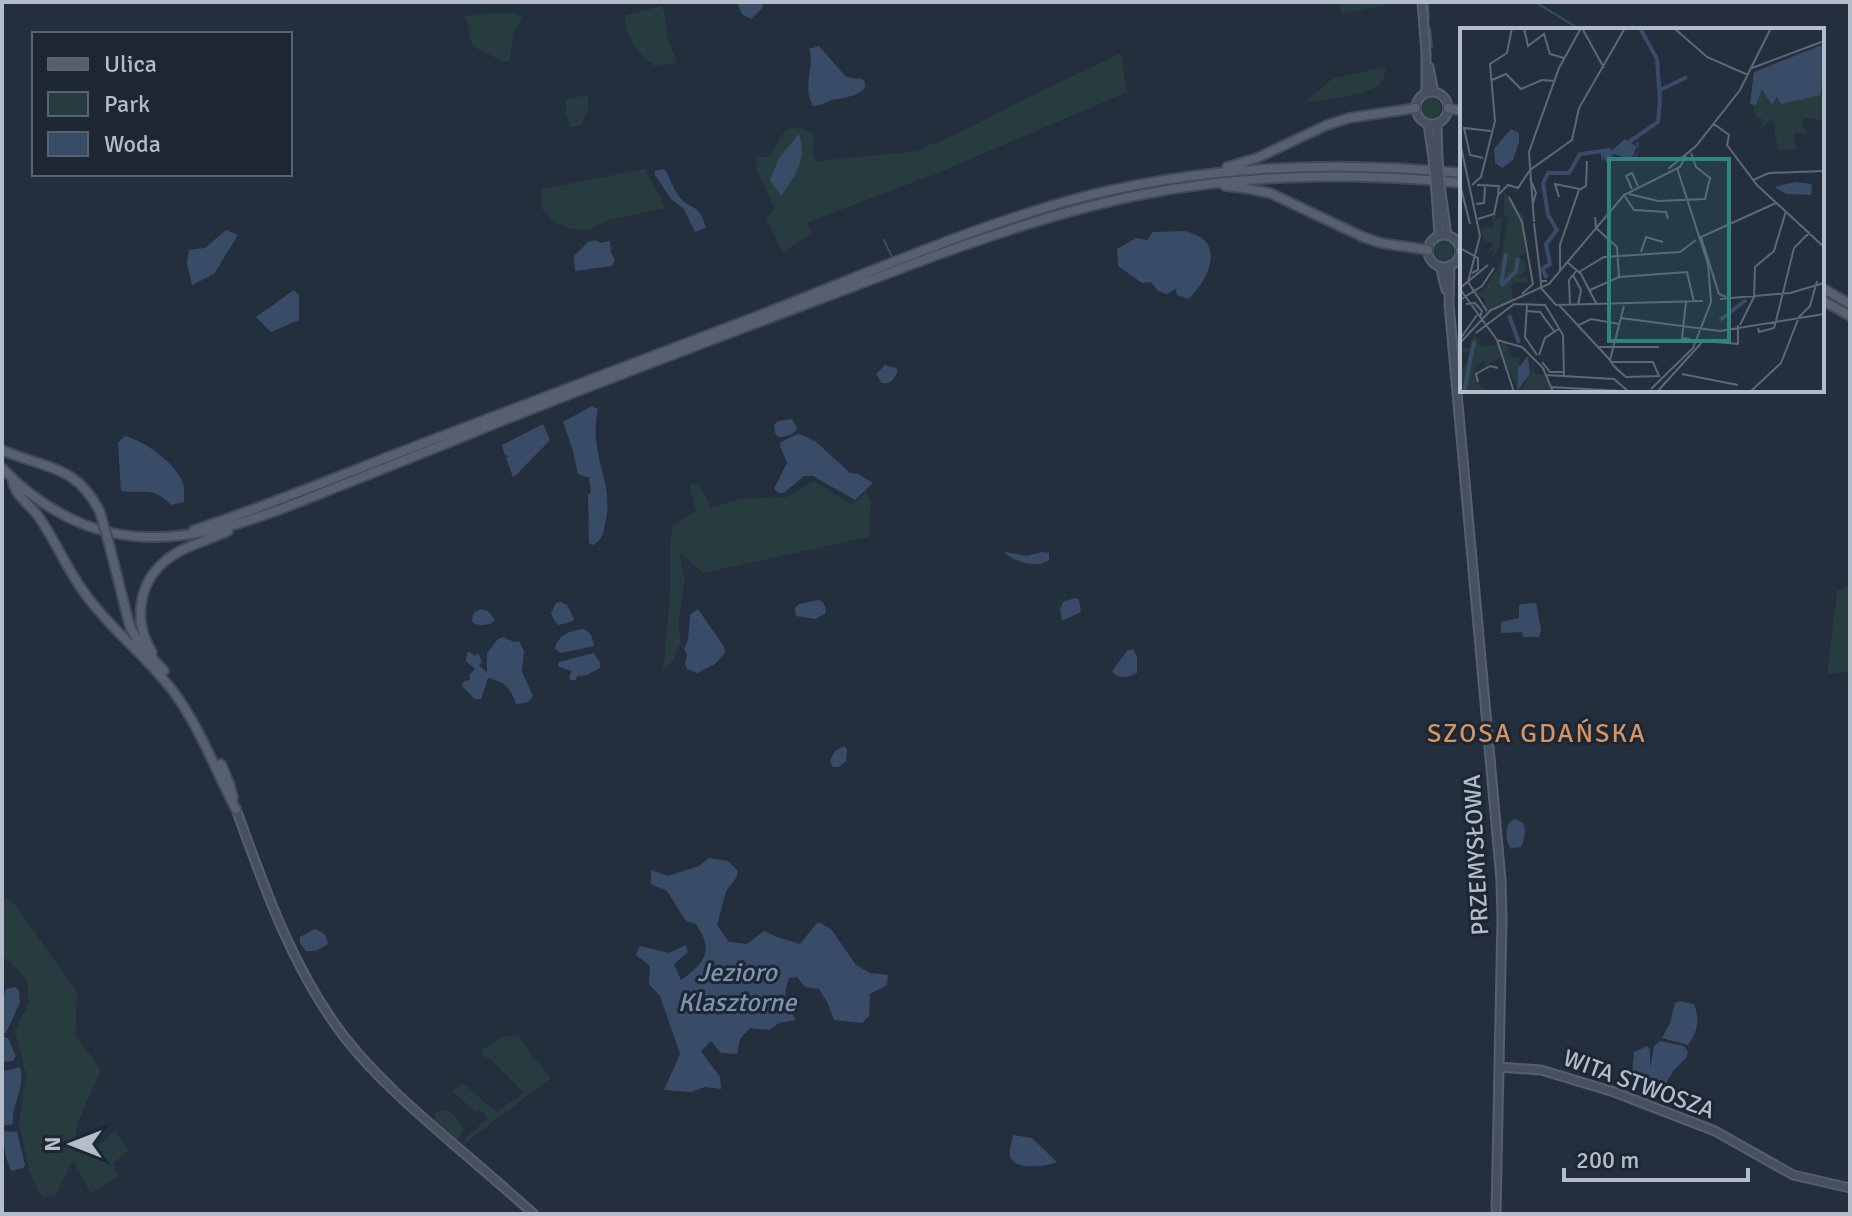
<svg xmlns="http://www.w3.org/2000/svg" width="1852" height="1216" font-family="Signika,sans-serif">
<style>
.green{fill:#263c3f}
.water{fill:#394c67}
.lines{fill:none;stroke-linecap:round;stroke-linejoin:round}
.stream{stroke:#394c67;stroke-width:2}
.secondary-casing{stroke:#565f6c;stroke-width:11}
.primary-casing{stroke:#414a57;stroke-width:12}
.secondary{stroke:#465061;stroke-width:7}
.primary{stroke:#56606e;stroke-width:8}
.secondary-bridge-casing{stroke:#565f6c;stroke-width:11;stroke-linecap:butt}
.primary-bridge-casing{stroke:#414a57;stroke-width:12;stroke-linecap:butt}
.secondary-bridge{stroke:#465061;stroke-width:7}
.primary-bridge{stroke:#56606e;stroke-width:8}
.labels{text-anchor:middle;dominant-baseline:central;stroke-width:6;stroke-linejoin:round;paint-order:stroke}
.street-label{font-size:24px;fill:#b4bcc9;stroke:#1d2633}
.neighbourhood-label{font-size:26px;letter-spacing:2px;fill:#d59563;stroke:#1d2633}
.water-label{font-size:26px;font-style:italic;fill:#7c92b1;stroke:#1d2633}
.inset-river{fill:none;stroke:#394c67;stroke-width:4}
.inset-road{fill:none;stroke:#5e6776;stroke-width:2}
.view{fill:#308480;fill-opacity:0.15;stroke:#308480;stroke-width:4}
.inset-edge{fill:none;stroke:#b4bcc9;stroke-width:4}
</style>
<rect width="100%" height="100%" fill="#242f3e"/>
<path class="green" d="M1339,2H1399L1342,14Z
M661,6L665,13L667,36L677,63L655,66C637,54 627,38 624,16Z
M495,13L517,14L523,18L513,34L510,60L504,62L472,46L467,20L462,17Z
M1121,53L1127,92L935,174L819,218L808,223L811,233C802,240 793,243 786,253L781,249L766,218L775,209L757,171L756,157H770C781,136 786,117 814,134C815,145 809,151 816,161L920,151L928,145L937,143L979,123L1017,103Z
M1386,67C1385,74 1384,80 1379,85C1369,95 1320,100 1304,103L1333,78Z
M588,95C590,106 586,116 581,125L571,127L566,115V99Z
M1421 108a10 10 0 1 1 20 0a10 10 0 1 1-20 0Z
M645,169L666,208L609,220L588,230L572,229L553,222L542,209L541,189Z
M1434 250a10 10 0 1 1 20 0a10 10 0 1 1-20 0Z
M814,481L852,505L866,492L871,501L869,537L703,573L679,552L685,578L678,626L681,643L675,652L674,660L663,670L670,595V543L673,524L696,512L689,485L699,483L711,508L739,499L787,497Z
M1850,586V672L1827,674L1837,591Z
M2,895L14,903L77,992L76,1036L101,1070L78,1122L75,1138L100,1145L115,1131L129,1151L113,1163L118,1176L91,1194L73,1160L55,1196L43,1197L38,1191L30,1173L19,1124L26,1074L15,1031L29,1003L27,979L2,955Z
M517,1036L551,1078L464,1144L465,1139L488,1118L479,1109L476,1112L452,1091L463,1083L496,1112L524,1093L491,1060L482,1055L483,1049L502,1037Z
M442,1110L449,1111L462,1125L463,1131L457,1139H454L434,1120L435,1113Z"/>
<path class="water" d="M737,2H764L762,8L751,19L742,14Z
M819,46L846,77L862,79L865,82V88C856,97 845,97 833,100C825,102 821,106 813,106C801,85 816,67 809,49Z
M799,134C808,159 795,176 781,196L770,180L779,158Z
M662,169L666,171C670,179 673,188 678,195C690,212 699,201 706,228L695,232L684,209L671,199L655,175V171Z
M226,230L238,235L214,274L192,285L187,263L189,250L205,248Z
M1185,231C1191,233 1200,236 1204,240C1221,256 1202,288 1188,299L1177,295L1176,289L1166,294L1157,290L1151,282L1142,283L1118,266L1117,249L1136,238L1147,240L1153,232Z
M595,240L601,243L610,241L611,253L615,259L612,266L575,271L574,256L588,242Z
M294,290L299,295V320L271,332L256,317Z
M885,365L896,368L898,371C894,379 891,384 882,383L876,374Z
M592,406L598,409C595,423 595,434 597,448C602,476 612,494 605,524C603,534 602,540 593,545L589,543L588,494L591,492L589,478L591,477H586L578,474L573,451L563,422Z
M792,419L797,428C794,435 786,437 779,437L775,433L774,425L778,421Z
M543,424L550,440L515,476L513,477L506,458L509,456L505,455L502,445Z
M798,434C805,435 809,439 815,441L850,473L858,474L873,483L855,500L813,476H804L784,493H779L774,489L787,463L780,446L781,442Z
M125,436C145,441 175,463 183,483C185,489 184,497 184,502L171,505C154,486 144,494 121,491L118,442Z
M1005,552L1027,556L1042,552L1049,553V560C1036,569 1018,562 1005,554Z
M1075,598L1079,599L1081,612L1062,621L1060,609L1063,602Z
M819,600L823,602L826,609L825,614L815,619L796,616L795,608L799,604Z
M561,602L567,605L574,619L573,621L559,625L555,622L551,613L556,603Z
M1536,603L1541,630L1539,637H1523L1522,632L1501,633V622L1519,618V606L1521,604Z
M480,609L488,611L495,620C489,626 479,627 472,622L473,614Z
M698,609L724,647L725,653L715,664L697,673L687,669L685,664L687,654L684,649L688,640L690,615Z
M583,629C591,631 593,639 594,646L561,653L555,649C558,635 569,631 583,629Z
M503,637L514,642L519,641L524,651L522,672L533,696L528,702L516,704C510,687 505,682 488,678L481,699H475L462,686L464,681L470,680V674L475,669L466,661L467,653L469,652L475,656L478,653L482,662L479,665L487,673V653L498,639Z
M1133,649L1137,657V673C1126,678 1120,680 1112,671L1127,651Z
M594,653L600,663V668L587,675L577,676L576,680H571L569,677L572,671L559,667L558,664L559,662Z
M844,746L847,749L846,761L839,767H833L830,761L835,751Z
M1515,819L1523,823C1527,831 1524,839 1521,847L1510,848C1505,839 1504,823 1515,819Z
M709,858L728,861L738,871C736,881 732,883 727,890C724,895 720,917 717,925L729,942L747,944L764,931L777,937L800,944L818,922L831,929L856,965L870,973L888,975L887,985L870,994L869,1016L862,1023L834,1020L827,1002L819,989L805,987L797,977L789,978C782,997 786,1004 796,1020L779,1023L769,1030L750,1028L740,1039L737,1054L721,1053L711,1041L701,1051L720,1077L721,1089L705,1087L691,1092L664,1090L680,1054L660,996L649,984L650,966L636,955L640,946L669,953L686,945L688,952L674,964L681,980C694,971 709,960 705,942C704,937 699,929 696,924L686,921L667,891L651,884V870L668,876L699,866Z
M315,929C323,932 327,935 328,944L316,951H306L300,943V937Z
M15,987L19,991L20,1002L6,1033H2V1004L6,989Z
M1680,1001L1694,1004C1700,1020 1698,1030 1688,1045L1662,1038L1670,1023L1675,1003Z
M2,1037L8,1038L16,1056L13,1061L4,1062L2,1057Z
M1660,1041L1684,1046L1688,1052L1686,1058L1673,1071L1663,1089L1638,1079L1632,1073L1634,1052L1647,1046L1650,1049V1068L1654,1046Z
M20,1067C26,1088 11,1104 13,1124L2,1126L4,1071Z
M2,1131L17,1132L25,1165L23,1168L11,1171L6,1157Z
M1013,1135L1032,1138L1057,1162C1046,1166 1013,1172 1010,1155C1009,1149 1012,1141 1013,1135Z"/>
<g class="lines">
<path class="stream" d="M1428,2L1429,18
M1535,2L1581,30
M1430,28L1432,47
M884,240L892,257"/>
<g class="secondary-casing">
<path id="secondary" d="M1422,2L1426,53V93
M1429,67L1434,92
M1416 108a16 16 0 1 1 32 0a16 16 0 1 1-32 0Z
M1437,123L1438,159
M1428,124L1433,159
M1436,191L1439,236
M1441,192L1447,235
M1428 251a16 16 0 1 1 32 0a16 16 0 1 1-32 0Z
M1450,265L1449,304L1501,880L1502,919L1496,1214
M1440,266L1446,290
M236,809C265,889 293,971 346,1039C377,1078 414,1110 451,1142C479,1166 507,1190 534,1214
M1499,1067L1541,1070L1614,1092L1715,1131L1793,1175L1850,1188"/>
</g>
<g class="primary-casing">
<path id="primary" d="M1448,108L1462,111
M1227,167L1257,158L1327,125L1349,118L1416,108
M1225,186L1244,188L1270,193L1363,237L1381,243L1428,250
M1460,251H1462
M1822,288L1850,304
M1822,300L1850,316
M2,450C45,469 76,464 100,512
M2,468C40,508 89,535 145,537C215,539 279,510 342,485C393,465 443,445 494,424C639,366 787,312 934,256C1001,232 1069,209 1139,195C1246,174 1354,172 1462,183
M13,482C15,495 30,505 38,516C56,541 67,570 86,595C112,631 150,659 176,695C202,732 215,770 236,809
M194,530C274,504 353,470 432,440C542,398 653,356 763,314C863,275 961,232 1064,202C1194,166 1328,160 1462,173
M109,544L130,627L139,643L164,671
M152,652C133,622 138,584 165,561C183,546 207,541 228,531
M221,764L229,783L233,797"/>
</g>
<use href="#secondary" class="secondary"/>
<use href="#primary" class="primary"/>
<g class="secondary-bridge-casing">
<path id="secondary-bridge" d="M1433,159L1436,191
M1438,159L1441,192"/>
</g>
<g class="primary-bridge-casing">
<path id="primary-bridge" d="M100,512L109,544"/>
</g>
<use href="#secondary-bridge" class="secondary-bridge"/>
<use href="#primary-bridge" class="primary-bridge"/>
</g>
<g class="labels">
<g class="street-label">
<text transform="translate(1476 855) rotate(-93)">PRZEMYSŁOWA</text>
<text transform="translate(1639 1084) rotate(20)">WITA STWOSZA</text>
</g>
<g class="neighbourhood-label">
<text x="1537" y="734">SZOSA GDAŃSKA</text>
</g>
<g class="water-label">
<text x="737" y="973">Jezioro<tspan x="737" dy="30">Klasztorne</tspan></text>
</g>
</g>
<g transform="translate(1460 28)">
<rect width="364" height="364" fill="#242f3e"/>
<path d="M364,59V93L345,90L342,98L348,105H334L336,121L318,122L313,91L302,99V90H297L293,82L297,64L302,61L310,70L324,73L362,65ZM44,163L64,189L65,225L55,231L64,232L66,242L58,250L66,248L70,255L56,254L51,258L53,272L25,287V271L14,265L23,264L40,236L48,188L44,187ZM35,184L37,191L42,190L39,220L31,232L33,223H28L34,215L24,213L20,200L35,199L31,189ZM14,304L21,319L46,315L51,329L60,330L56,358L42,328L23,340L26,329L15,340L18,355L28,364H3L0,347L11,323L4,325L0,321L11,320ZM72,330L75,346L85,347L93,364H60L71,346Z" fill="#263c3f"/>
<path d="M364,16L361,67L321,76L317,69L312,77L302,61L296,77L290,76L294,44ZM51,101L59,105V114L53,132L42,140L35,135L34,121ZM165,111L177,119L171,131L179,123L176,115L178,113L179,123L174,131L154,133L167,130L154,126L147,135L143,129V136L140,123L150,124ZM335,154L352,156L351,167L326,166L315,159ZM68,328L70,346L57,363L58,340Z" fill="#394c67"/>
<path class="inset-river" d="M180,0L197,31L200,73M200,62L227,49M169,114L198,94L200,73M87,250L82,241L90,236L86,216L97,202L88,187L83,155L88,145H109L120,126L151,122M41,257L46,225M41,258L56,243L58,230M49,287L59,315M260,292L286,272M4,364L14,313"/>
<path class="inset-road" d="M64,0L68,18L84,6L90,26L104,30M122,0L144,40M214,0L247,29L288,47M292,40L364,13M32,52L46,46L61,61L82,52L95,53M254,96L269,107L267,117L297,157L364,219M0,114L20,208L8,254L27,283M23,130L10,127L4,100L31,103M208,141L236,118L280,62L311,0M70,150L76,165L73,175M293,152L309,145L364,143M0,156L10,196M12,157L21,149L35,93L30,36L47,25L52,0M17,157L39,158L38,165M172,161L166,148L172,145L178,158M169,166L198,173L245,171L250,150L236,139L231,125M164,167L174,182L206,184L208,191M49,169L62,194L73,256L62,266M99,169L95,156L120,161M16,176L24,175L25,159M135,189L136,200L157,219L159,249M18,191L34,186L38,167L48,157L58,160L70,142L112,112L119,80L165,0M74,194L69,124L99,40L121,0M74,195L81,254M0,220L18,230V242L12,245M181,224L186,209L203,214M107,234L121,246L137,277M100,243V217L119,162L126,158L127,133M119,244L144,229L220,224L236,212M113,247L121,262L118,277M87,253H81V260L96,277L243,273M0,260L28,237M0,261L37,312L54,364M130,262L159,249L227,244L234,274M266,269L259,266L241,209L316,175M260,271L330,265L364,255M0,272L22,258L34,240M226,274L222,310L230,311M6,276L15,275L22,283L20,289M67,276L65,309L77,327M99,277L150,332M110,277L109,252L117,242M29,283L89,256L164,167L220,139L226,127M66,283L80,284L94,303M161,290L260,303L364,286M316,293L334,220L350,204M280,297L294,269L295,239L314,223L326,183M117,298L131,291L159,296M298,300L299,304L314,300L316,293M16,305L54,276L85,277L103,307L104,348M0,311L17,287M37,312L62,319L83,340L93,364M0,315L30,283M137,319H199M79,327L85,310L100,300M82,334L90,344H104M151,334H193L199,348L166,349L159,343L154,338L151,334L150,332L164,278M222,346L278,357M86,347L154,351L169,364M18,354L16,346L30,338L38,340M90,359L161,363M191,361L233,320L251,274L248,236L217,140M197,364L243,313L278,316V297M290,364L321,335L339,289L350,278L357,253"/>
<path class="view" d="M149,131H269V313H149Z"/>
<rect width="364" height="364" class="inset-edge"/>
</g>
<rect width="1852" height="1216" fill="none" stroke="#b4bcc9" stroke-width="8"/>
<rect x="32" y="32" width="260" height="144" fill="#1d2633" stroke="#59626f" stroke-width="2"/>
<rect x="48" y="58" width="40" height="12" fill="#56606e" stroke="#59626f" stroke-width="2"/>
<text x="104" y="72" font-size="24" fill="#b4bcc9">Ulica</text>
<rect x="48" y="92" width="40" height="24" fill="#263c3f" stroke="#59626f" stroke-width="2"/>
<text x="104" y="112" font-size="24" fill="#b4bcc9">Park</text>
<rect x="48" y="132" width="40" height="24" fill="#394c67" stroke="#59626f" stroke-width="2"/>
<text x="104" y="152" font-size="24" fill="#b4bcc9">Woda</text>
<g transform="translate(72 1144) rotate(270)" stroke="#1d2633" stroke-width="6" paint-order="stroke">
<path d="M0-6L14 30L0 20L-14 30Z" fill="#b4bcc9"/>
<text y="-12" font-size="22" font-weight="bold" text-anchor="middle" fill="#b4bcc9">N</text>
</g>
<path d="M1564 1168v12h184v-12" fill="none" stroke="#b4bcc9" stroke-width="4"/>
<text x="1576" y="1168" font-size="24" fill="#b4bcc9" stroke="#1d2633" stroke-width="6" paint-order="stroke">200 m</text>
</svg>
